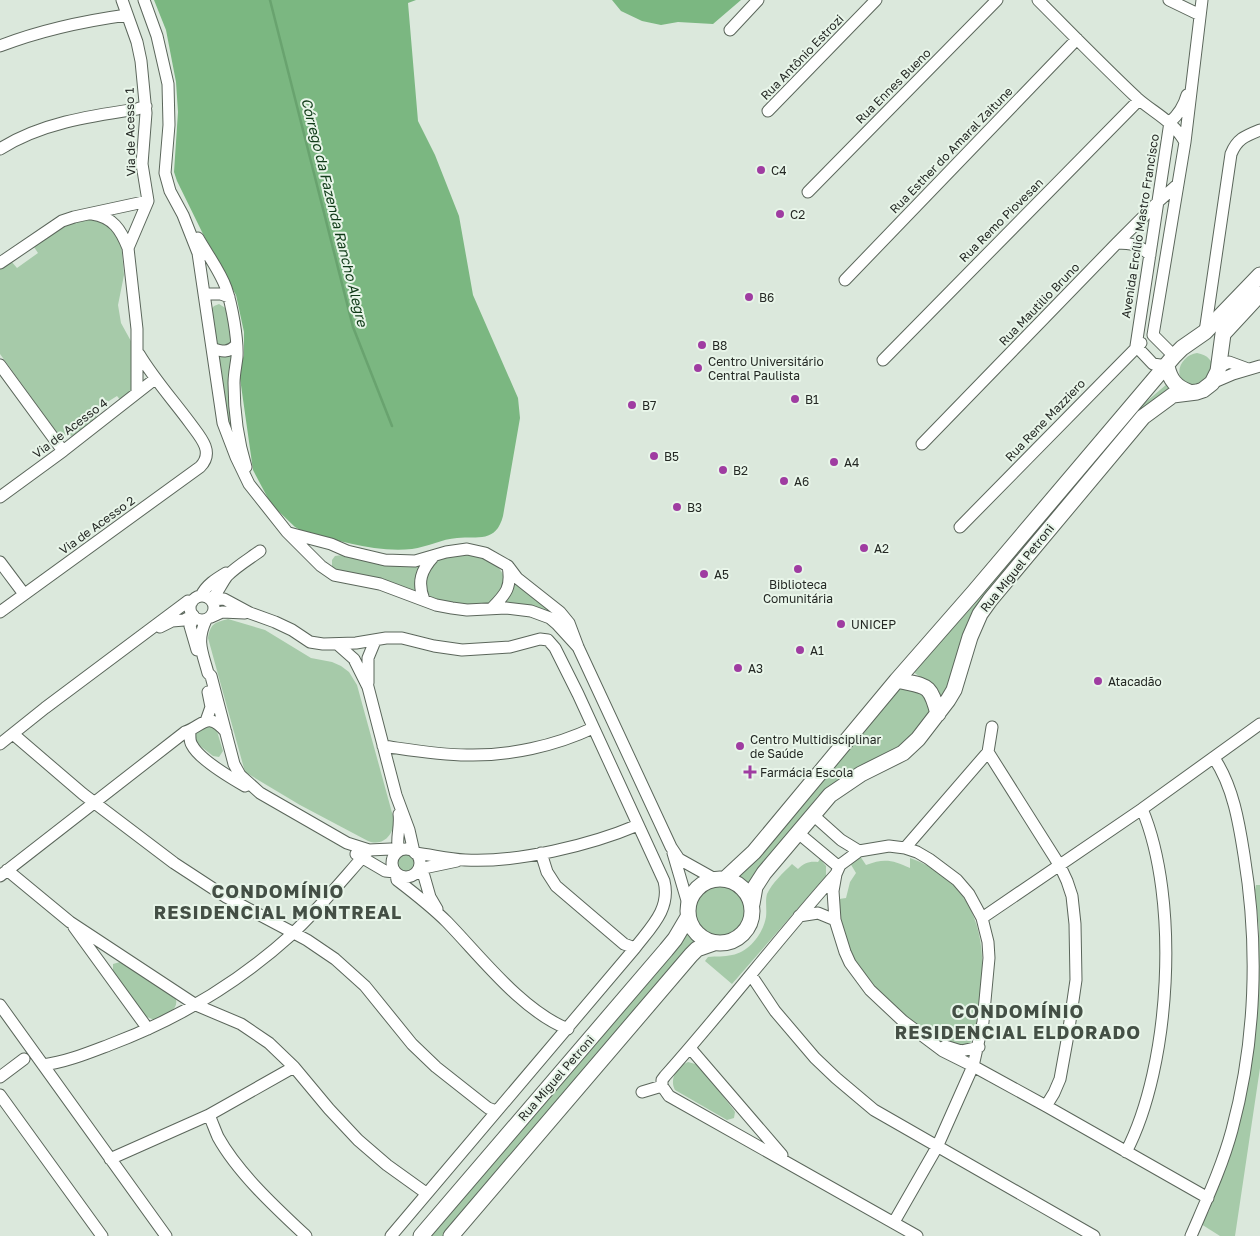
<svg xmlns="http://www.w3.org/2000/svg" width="1260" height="1236" font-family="'Golos Text',sans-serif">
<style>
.green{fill:#a6caa9}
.forest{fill:#7bb781}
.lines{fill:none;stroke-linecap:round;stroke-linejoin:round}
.stream{stroke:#69a36f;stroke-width:2.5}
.minor-casing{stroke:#5b665b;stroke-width:13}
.major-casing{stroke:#5b665b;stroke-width:17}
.minor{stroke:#fff;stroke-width:11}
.major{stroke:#fff;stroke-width:15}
.poi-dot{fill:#9f3ca1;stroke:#e8f5e9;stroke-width:2}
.labels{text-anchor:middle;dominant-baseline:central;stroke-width:4;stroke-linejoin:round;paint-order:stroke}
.street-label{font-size:12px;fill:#242824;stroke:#e8f5e9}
.poi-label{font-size:12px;fill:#242824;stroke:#e8f5e9;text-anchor:start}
.water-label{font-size:14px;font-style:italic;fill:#103b18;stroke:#e8f5e9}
.district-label{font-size:18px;font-weight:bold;letter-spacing:1px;fill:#444f45;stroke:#e8f5e9}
</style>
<rect width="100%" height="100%" fill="#dbe8dc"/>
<path class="green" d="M84,220H95L104,224L112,229L121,243L124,275L118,305L121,323L132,343L134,387L122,402L117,396L93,411L98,419C84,429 76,441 58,434L0,354V269L11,261L17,268L38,253L34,247L36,243L73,222Z
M219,304L227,309L231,341L227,346L217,347L210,311L214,306Z
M1197,353C1209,355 1214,362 1213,374L1195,387C1191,385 1186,384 1183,381C1173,370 1185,354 1197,353Z
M216,354L233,356L239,447L225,417Z
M1167,384L1171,390L1006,573L953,679L941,698L930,683L916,674L913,671L973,606L1134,412Z
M342,555L389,566L420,565L417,592L337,573L332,568V560L335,556Z
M450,555C456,555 463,554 469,555C490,557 515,572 499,595C497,599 491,602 487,605C468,605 437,609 425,590C426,567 427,564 450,555Z
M514,582L557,614L504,604L509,597Z
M228,619L265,630L311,658L332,662L341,666L349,672L357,685L394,820C394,834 384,847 368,841L300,805L245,772L208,638C211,623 214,623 228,619Z
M900,688L918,690L928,701L930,713L909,738L897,748L849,773L818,796L798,821L749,885L738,877L737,876Z
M207,725L216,728L223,751L219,757L213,756L194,741V735Z
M394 864a11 11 0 1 1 22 0a11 11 0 1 1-22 0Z
M860,856L866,865C884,858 893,860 910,868V858C975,881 989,938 980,999C978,1014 977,1031 970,1044L963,1048C957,1046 950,1045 944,1043C916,1030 865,984 851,956C844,940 840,918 839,899L846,898L850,882L856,873L850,863Z
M820,859L826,866V876L732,984L705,961L708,957C716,956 724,957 732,955C749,952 763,934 766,917C767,909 765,901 767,894C772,883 784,872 792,864L798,869C804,863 809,861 818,862Z
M1256,885H1260V1068L1235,1236H1220L1201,1224L1209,1211L1227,1161L1258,991L1259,930L1255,890Z
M695 911a25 25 0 1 1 50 0a25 25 0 1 1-50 0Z
M688,930L696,941L445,1236H431Z
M120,962L175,996C181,1011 165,1014 154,1020L145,1016L114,974L113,970V964Z
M688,1062L699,1065L733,1109L735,1112L734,1118L727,1120L675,1090C669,1079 677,1066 688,1062Z"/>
<path class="forest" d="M154,0H416L408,3L418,121L435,155L459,216L473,295L518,398L520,418L503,516C496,543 478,536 457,538C442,539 427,547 412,549C376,553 338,540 304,532L295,527L271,504L253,470L239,371L244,355V332L236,295L203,234L177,181L174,172L178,112L176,82L166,30Z
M612,0H741L713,24L678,22L661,25L642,21L621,11Z"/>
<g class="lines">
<path class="stream" d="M270,0L353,327L392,426"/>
<g class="minor-casing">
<path id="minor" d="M122,0L137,42L141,61L146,113L142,164L148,201L128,248L137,329V393
M144,0L157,36L168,84L169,125L165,173L170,191L183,215L198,253L223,423L236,457L249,484L287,532L321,566L334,575L380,584L436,605L452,608L467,610L506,608L531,611L550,618L557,624L578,647
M1038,0C1071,33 1103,66 1137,98C1154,113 1173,121 1185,142
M1169,0L1200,15
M730,30L758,0
M0,46C41,30 84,21 127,15
M768,111L876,0
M0,149C41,123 90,116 137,109L146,106
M808,192L997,0
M92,214C113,217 121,230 128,248
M198,238C207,254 220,271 226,288C232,305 238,339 237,357C236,366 234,374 234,383C234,410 238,441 246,467
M1117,243C1132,243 1139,245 1150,255
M0,263L62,221L74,217L148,201
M845,280L1077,39
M204,294H221L229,297
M1205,332L1231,154C1237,139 1245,136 1260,130
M1153,335L1185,142L1202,0
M1153,335L1174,356
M212,348C222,352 229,353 236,345
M883,360L1139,100
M0,365L63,451
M1167,366L1153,364L1136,346L1170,122C1178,115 1184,106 1187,95
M1219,367L1229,362L1248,369
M1212,383L1233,374L1260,366
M922,444L1117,243L1159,201L1178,184
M0,497L63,451L155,379
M960,527L1141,343
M289,533L331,544L347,551L385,560L415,561L446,552L467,549L485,553L508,566L517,578L560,612L569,623L578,647L671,847L679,859L713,878
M0,562L24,594
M201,596C206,585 216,579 226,573
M190 608a12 12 0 1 1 24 0a12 12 0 1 1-24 0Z
M211,600L224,599L250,613L275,622L292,630L310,642L323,644L356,643L386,638H402L434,646L462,650L510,647L540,639L548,640L555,648L578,694L664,881C671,909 651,927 635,948L391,1236
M211,600C218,593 221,584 227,576C237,566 249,559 260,551
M424,600C417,582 421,570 434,556
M492,608C506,594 512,587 508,566
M0,612L200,467C206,461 208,454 205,446C202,438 195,430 190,423C173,400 154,379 139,354
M194,617L190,626L197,650
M211,617L222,612L245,613
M206,620C196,641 202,651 208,673L211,676L234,764L240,775L260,793L347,843L369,850L391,849L398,851
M160,627L172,621L184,620L193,615
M337,644L354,659L368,687L396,795L409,830L414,852
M368,683V658L375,641
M206,721L211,707L208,692
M190,730C190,735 189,741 192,745C199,759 231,778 245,786
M13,734L83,794L174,863L226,897L307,940L335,959L365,986L412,1044L436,1067L488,1108L496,1111
M0,744L45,708L188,601L192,602
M383,746C411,750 439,755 467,755C509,756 555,746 593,728
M988,752L1060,866L1067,881L1072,896L1075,924L1076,980L1068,1035L1060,1079L1054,1093L1046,1106
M813,815L841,840L859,851
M797,832L839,867
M905,848L988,752L992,727
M392 863a14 14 0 1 1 28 0a14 14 0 1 1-28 0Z
M399,851C395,841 401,827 399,814
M415,853C432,855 448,859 465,860C517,863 591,845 638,825
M541,853L547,872L556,886L624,944L635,948
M673,853L688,904
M356,854L385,871L395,872
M419,869L457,861
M7,870L70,922L196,1005L241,1024L269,1043L294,1067L329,1109L358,1140L387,1165L426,1193
M418,871L424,876L430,897L437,909
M396,873L397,880C414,893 432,907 447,922C481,957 522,1011 568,1029
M0,876L185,732C203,726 207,710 226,732
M799,916L818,913L835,920
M982,918L1142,809L1260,724
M74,927L148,1029
M751,975L775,1011L815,1058L836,1078L874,1110L1094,1236
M0,1005L166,1236
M945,1046L961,1051L979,1047
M690,1048L782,1155
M43,1065C66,1062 88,1053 109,1045C176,1020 238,983 291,935C319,909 343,879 369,850
M0,1077L24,1059
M662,1086L669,1096L917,1236
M642,1092L662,1086V1080L665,1076C724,1010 777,940 836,874
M0,1095L102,1236
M209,1115C212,1122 215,1130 218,1137C238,1173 276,1208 306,1236
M1126,1152C1171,1066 1180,899 1142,809
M110,1159L209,1115L294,1067
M894,1222L937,1147L973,1066L983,1022L989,958L988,942L982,918L969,894L957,880L929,859L917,852L905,848L889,846L859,851L840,865L836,874L833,891L835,920L845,952L850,963L870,990L903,1021L943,1051L973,1066L1046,1106L1208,1198
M1191,1236C1206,1201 1222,1167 1232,1130C1256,1041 1259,946 1244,855C1239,823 1233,786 1214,758"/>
</g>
<g class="major-casing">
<path id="major" d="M1167,366C1170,380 1176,387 1189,392
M897,680C926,687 930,682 938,714
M726,878L754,852L897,680L974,592L1174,356L1182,348L1205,332L1260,275
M688 911a32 32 0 1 1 64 0a32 32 0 1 1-64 0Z
M752,904L755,887L764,873L830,795L861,774L903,753L918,739L948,700L954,690L970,637L980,614L990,600L1143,417L1173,395L1197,392L1203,390L1212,383L1218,371L1223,334L1260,294
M421,1236L666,950L675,939L688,917
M451,1236L691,955L697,949L714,943"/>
</g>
<use href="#minor" class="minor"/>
<use href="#major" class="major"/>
</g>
<g class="poi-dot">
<circle cx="761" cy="170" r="5"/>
<circle cx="780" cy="214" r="5"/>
<circle cx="749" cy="297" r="5"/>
<circle cx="702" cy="345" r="5"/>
<circle cx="698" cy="368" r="5"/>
<circle cx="795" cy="399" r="5"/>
<circle cx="632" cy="405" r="5"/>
<circle cx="654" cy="456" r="5"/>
<circle cx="834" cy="462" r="5"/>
<circle cx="723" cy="470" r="5"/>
<circle cx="784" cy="481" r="5"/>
<circle cx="677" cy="507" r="5"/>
<circle cx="864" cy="548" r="5"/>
<circle cx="798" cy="569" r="5"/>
<circle cx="704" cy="574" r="5"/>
<circle cx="841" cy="624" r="5"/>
<circle cx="800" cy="650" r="5"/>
<circle cx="738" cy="668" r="5"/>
<circle cx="1098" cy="681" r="5"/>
<circle cx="740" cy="746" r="5"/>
<path d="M747.5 764.5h5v5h5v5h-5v5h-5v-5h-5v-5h5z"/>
</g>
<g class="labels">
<g class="street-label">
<text transform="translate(802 57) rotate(-46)">Rua Antônio Estrozi</text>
<text transform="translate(893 86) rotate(-45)">Rua Ennes Bueno</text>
<text transform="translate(130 132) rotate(-91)">Via de Acesso 1</text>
<text transform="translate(951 150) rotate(-46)">Rua Esther do Amaral Zaitune</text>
<text transform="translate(1001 220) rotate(-45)">Rua Remo Piovesan</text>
<text transform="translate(1140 226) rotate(-81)">Avenida Ercílio Mastro Francisco</text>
<text transform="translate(1039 304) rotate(-46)">Rua Mautilio Bruno</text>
<text transform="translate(1045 420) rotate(-46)">Rua Rene Mazziero</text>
<text transform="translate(70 428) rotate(-37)">Via de Acesso 4</text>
<text transform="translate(97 525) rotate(-36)">Via de Acesso 2</text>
<text transform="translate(1017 568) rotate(-51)">Rua Miguel Petroni</text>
<text transform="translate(556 1078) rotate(-49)">Rua Miguel Petroni</text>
</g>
<g class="poi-label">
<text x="771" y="170">C4</text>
<text x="790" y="214">C2</text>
<text x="759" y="297">B6</text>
<text x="712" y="345">B8</text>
<text x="708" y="361">Centro Universitário<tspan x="708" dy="14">Central Paulista</tspan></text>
<text x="805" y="399">B1</text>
<text x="642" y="405">B7</text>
<text x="664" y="456">B5</text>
<text x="844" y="462">A4</text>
<text x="733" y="470">B2</text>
<text x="794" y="481">A6</text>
<text x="687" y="507">B3</text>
<text x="874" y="548">A2</text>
<text x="714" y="574">A5</text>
<text x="798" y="584" text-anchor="middle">Biblioteca<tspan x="798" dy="14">Comunitária</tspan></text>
<text x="851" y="624">UNICEP</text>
<text x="810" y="650">A1</text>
<text x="748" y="668">A3</text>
<text x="1108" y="681">Atacadão</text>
<text x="750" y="739">Centro Multidisciplinar<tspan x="750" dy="14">de Saúde</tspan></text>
<text x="760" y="772">Farmácia Escola</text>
</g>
<g class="water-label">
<text transform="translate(335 212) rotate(76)">Córrego da Fazenda Rancho Alegre</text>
</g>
<g class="district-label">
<text x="278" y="891">CONDOMÍNIO<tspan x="278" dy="21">RESIDENCIAL MONTREAL</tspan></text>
<text x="1018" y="1011">CONDOMÍNIO<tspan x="1018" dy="21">RESIDENCIAL ELDORADO</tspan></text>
</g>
</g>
</svg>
